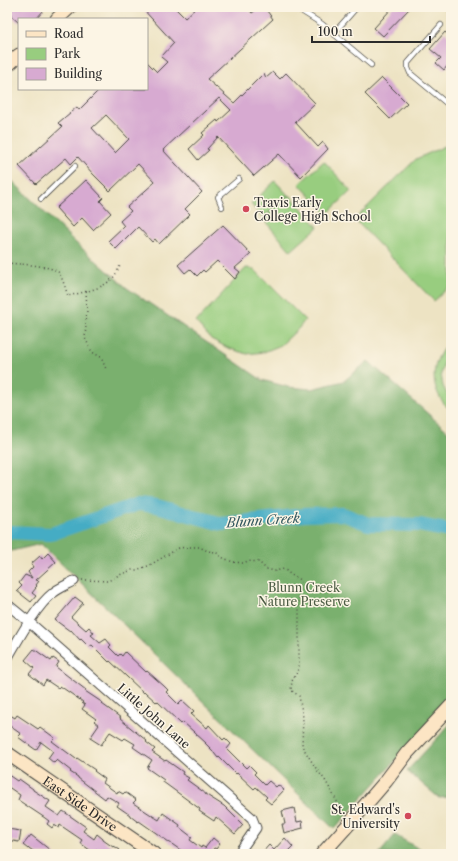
<svg xmlns="http://www.w3.org/2000/svg" width="458" height="861" font-family="'Libre Caslon Text',serif">
<style>
.green{fill:#98cd7f;stroke:#627c55}
.forest{fill:#7ab06e;stroke:#526e4c}
.lines{fill:none;stroke-linecap:round;stroke-linejoin:round}
.river{stroke:#44acc4;stroke-width:14}
.building{fill:#d7aad1;fill-rule:evenodd}
.lane-casing{stroke:#484742;stroke-width:6}
.street-casing{stroke:#484742;stroke-width:11}
.secondary-casing{stroke:#484742;stroke-width:15}
.path{stroke:#484742;stroke-width:1.5;stroke-dasharray:1 3;stroke-linecap:butt}
.lane{stroke:#fff;stroke-width:4.5}
.street{stroke:#fff;stroke-width:9}
.secondary{stroke:#fce5c4;stroke-width:13}
.poi-dot{fill:#d1495b;stroke:#fcf5e5;stroke-width:1.5}
.labels{text-anchor:middle;dominant-baseline:central;stroke-width:3;stroke-linejoin:round;paint-order:stroke}
.poi-label{font-size:12px;fill:#2b2b2b;stroke:#fcf5e5;text-anchor:start}
.park-label{font-size:12px;fill:#4c5c44;stroke:#fcf5e5}
.street-label{font-size:12px;fill:#2b2b2b;stroke:#fcf5e5}
.water-label{font-size:13px;font-style:italic;fill:#345861;stroke:#fcf5e5}
</style>
<rect width="100%" height="100%" fill="#fcf5e5"/>
<filter id="ink" filterUnits="userSpaceOnUse"><feTurbulence type="fractalNoise" baseFrequency=".025" numOctaves="2"/><feDisplacementMap in="SourceGraphic" scale="8" xChannelSelector="R" yChannelSelector="G"/><feConvolveMatrix kernelMatrix="1 2 1 2 8 2 1 2 1" color-interpolation-filters="sRGB"/></filter>
<filter id="wash" filterUnits="userSpaceOnUse"><feTurbulence type="fractalNoise" baseFrequency=".012" numOctaves="4" result="noise"/><feDisplacementMap in="SourceGraphic" scale="16" xChannelSelector="R" yChannelSelector="G"/><feGaussianBlur stdDeviation="0.9" result="paint"/><feColorMatrix in="noise" values="0 0 0 0 0 0 0 0 0 0 0 0 0 0 0 0 0 1.4 0 .05"/><feComposite in="paint" operator="in"/></filter>
<g filter="url(#wash)">
<rect width="100%" height="100%" fill="#ede3c3"/>
<path class="green" d="M445,146L451,153V285L434,301L358,223V216L416,159Z
M324,161L351,191L327,214L299,184Z
M275,181L288,195L263,218L251,204Z
M290,195L318,227L291,251L263,219Z
M246,268L254,269L305,320L299,328L281,345L264,352L247,354L228,348L211,339L196,322Z
M451,340V351L446,358L444,363L441,374L443,386L448,396L451,401V411C428,390 429,361 451,340Z"/>
<path class="forest" d="M7,176L76,243L127,288L262,380L288,387L311,389L344,381L368,361L451,434V699L334,829L41,544L7,552V516H8L7,514Z
M451,723V797L439,798L407,771Z
M395,835L428,854H379Z"/>
<g class="lines">
<path class="river" d="M7,532L51,534L138,504L157,506L222,524L304,515L343,514L368,524L419,525L451,531"/>
</g>
<g id="blocks">
<path class="building" d="M7,7H40L44,10L36,19H19V23L7,12Z
M141,7H174L185,18L197,7H246L252,13L260,7H264L273,19L207,79L234,103L264,73L266,78L273,72L280,79L286,73L315,103L295,122L318,147L323,142L328,149L301,177L279,154L254,176L218,137L207,149L209,150L198,160L189,149L204,135L202,133L217,120L218,122L231,110L219,98L163,150L202,192L185,209L190,214L159,244L155,239L152,242L138,227L116,249L108,241L124,226L120,221L131,211L127,207L155,182L138,164L110,191L93,174L78,157L71,164L66,158L36,184L19,166L62,127L58,123L77,107L79,110L100,89H147V62L157,72L167,62L161,57L174,43ZM106,115L129,139L115,153L92,128Z
M393,7H411L383,36L374,28Z
M445,32L451,37V68L448,65L444,70L436,63L441,58L430,49Z
M382,78L407,103L390,119L365,94Z
M86,180L103,198L100,201L111,213L93,230L82,218L73,227L56,208Z
M223,225L251,254L235,268L240,272L235,279L217,261L205,272L203,270L197,276L190,269L185,273L178,265Z
M48,553L56,562L36,580L39,581L36,585L37,586L35,588H36L32,593L36,596L31,602L17,591L22,586L19,583L25,575L32,578L28,572L33,567L31,564L40,556L42,559Z
M75,597L83,603L71,617L86,630L89,627L94,633L91,635L100,643L106,639L111,645L109,647L118,656L120,654L122,656L125,652L146,672L147,671L164,686L168,690L166,692L178,704L182,700L194,711L191,714L207,728L209,725L223,740L225,738L231,744L227,749L246,768L249,765L256,772L254,774L265,785L269,781L276,787L278,785L284,790L271,804L265,799L267,797L256,787L254,789L237,773L236,774L219,757L218,758L214,753V752L205,743H206L183,722L181,724L157,701L156,702L145,692L144,693L110,661L109,662L92,645L89,647L81,639L80,640L71,630L70,631L55,620Z
M34,649L51,661L53,658L59,662L56,667L86,690L85,691L103,703L102,704L113,712L121,718L120,719L147,741L146,742L155,749L152,752L165,761L166,760L183,772L182,774L189,778L187,780L205,793V794L224,806L243,825L235,834L216,817L214,821L199,811L200,809L163,782L164,780L147,768L152,760L133,747L135,744L125,738L123,740L110,732L101,745L90,738L99,725L94,721L96,719L82,709L85,705L82,703L83,702L60,686L58,688L46,680L43,685L29,674L34,668L25,660Z
M7,713L15,718L17,715L38,729L40,727L55,738L52,741L76,759L77,758L95,770L94,771L105,779L103,783L117,793L118,791L123,794L125,792L136,800L133,803L159,820L163,813L180,825L179,827L192,837L190,840L201,848L202,846L205,848L213,838L220,844L216,849L214,848L211,852L214,854H186L139,821L138,822L130,816V815L117,806L119,803L107,796L105,799L78,778V777L70,772L71,771L57,760L54,763L48,758L53,751L41,742L36,750L18,737L21,734L7,724Z
M7,774L17,781L19,779L33,789V790L50,801L46,807L59,816L63,811L86,827L83,831L94,839L97,834L103,839V840L113,847L114,846L120,850L116,854H104L96,849L94,853L80,843L82,840L60,825L59,828L54,825L52,828L47,824L49,821L45,818L18,800L20,795L7,786Z
M294,808L297,822L302,821L303,828L284,833L282,824H285L282,811Z
M7,829L21,831L19,842L7,840Z
M31,835L55,854H37L29,848L28,849L23,845Z
M285,838L293,847L286,854H261L269,845L274,850Z"/>
</g>
</g>
<g filter="url(#ink)">
<use href="#blocks" fill-opacity="0" stroke="#484742" stroke-width="1"/>
<g class="lines">
<g class="lane-casing">
<path id="lane" d="M295,7L322,24L371,65
M441,25L408,63V68L410,73L451,107
M333,34L357,7
M41,199L75,166
M222,207L218,197L239,179"/>
</g>
<g class="street-casing">
<path id="street" d="M7,604L29,622L252,818L256,828L238,854
M7,659C18,640 36,606 53,593C59,588 67,585 74,581"/>
</g>
<g class="secondary-casing">
<g id="secondary">
<path d="M57,19L70,7"/>
<path d="M7,66L19,55"/>
<path id="s1" d="M7,753L154,854"/>
<path d="M322,854L349,824L386,781L407,753L451,706"/>
</g>
</g>
<path class="path" d="M442,7L451,15
M7,263C17,264 53,265 59,273C62,277 66,290 68,296C83,292 106,289 115,275C117,272 118,269 120,266
M86,291L87,310L85,338L92,352L101,357L106,369
M82,580H87L108,581L117,576L132,570H136L148,566L179,548L188,547H199L208,551L216,552L221,557L233,562L243,563L248,561L259,562L266,569L275,571L284,569L291,575L301,580L299,592V669L292,681L291,690L299,696L303,717L302,746L317,770L325,780L344,814"/>
<use href="#lane" class="lane"/>
<use href="#street" class="street"/>
<use href="#secondary" class="secondary"/>
</g>
</g>
<g class="poi-dot">
<circle cx="246" cy="209" r="4"/>
<circle cx="408" cy="816" r="4"/>
</g>
<g class="labels">
<g class="poi-label">
<text x="254" y="202">Travis Early<tspan x="254" dy="14">College High School</tspan></text>
<text x="400" y="809" text-anchor="end">St. Edward's<tspan x="400" dy="14">University</tspan></text>
</g>
<g class="park-label">
<text x="304" y="587">Blunn Creek<tspan x="304" dy="14">Nature Preserve</tspan></text>
</g>
<g class="street-label">
<text transform="translate(154 716) rotate(41)">Little John Lane</text>
<text stroke="none"><textPath href="#s1" startOffset="89">East Side Drive</textPath></text>
</g>
<g class="water-label">
<text transform="translate(263 520) rotate(-4)">Blunn Creek</text>
</g>
</g>
<rect width="458" height="861" fill="none" stroke="#fcf5e5" stroke-width="24"/>
<rect x="18" y="18" width="130" height="72" fill="#fcf5e5" stroke="#a8a49b"/>
<rect x="26" y="31" width="20" height="6" fill="#fce5c4" stroke="#a8a49b"/>
<text x="54" y="38" font-size="12" fill="#2b2b2b">Road</text>
<rect x="26" y="48" width="20" height="12" fill="#98cd7f" stroke="#a8a49b"/>
<text x="54" y="58" font-size="12" fill="#2b2b2b">Park</text>
<rect x="26" y="68" width="20" height="12" fill="#d7aad1" stroke="#a8a49b"/>
<text x="54" y="78" font-size="12" fill="#2b2b2b">Building</text>
<path d="M312 36v6h118v-6" fill="none" stroke="#2b2b2b" stroke-width="2"/>
<text x="318" y="36" font-size="12" fill="#2b2b2b" stroke="#fcf5e5" stroke-width="3" paint-order="stroke">100 m</text>
</svg>
